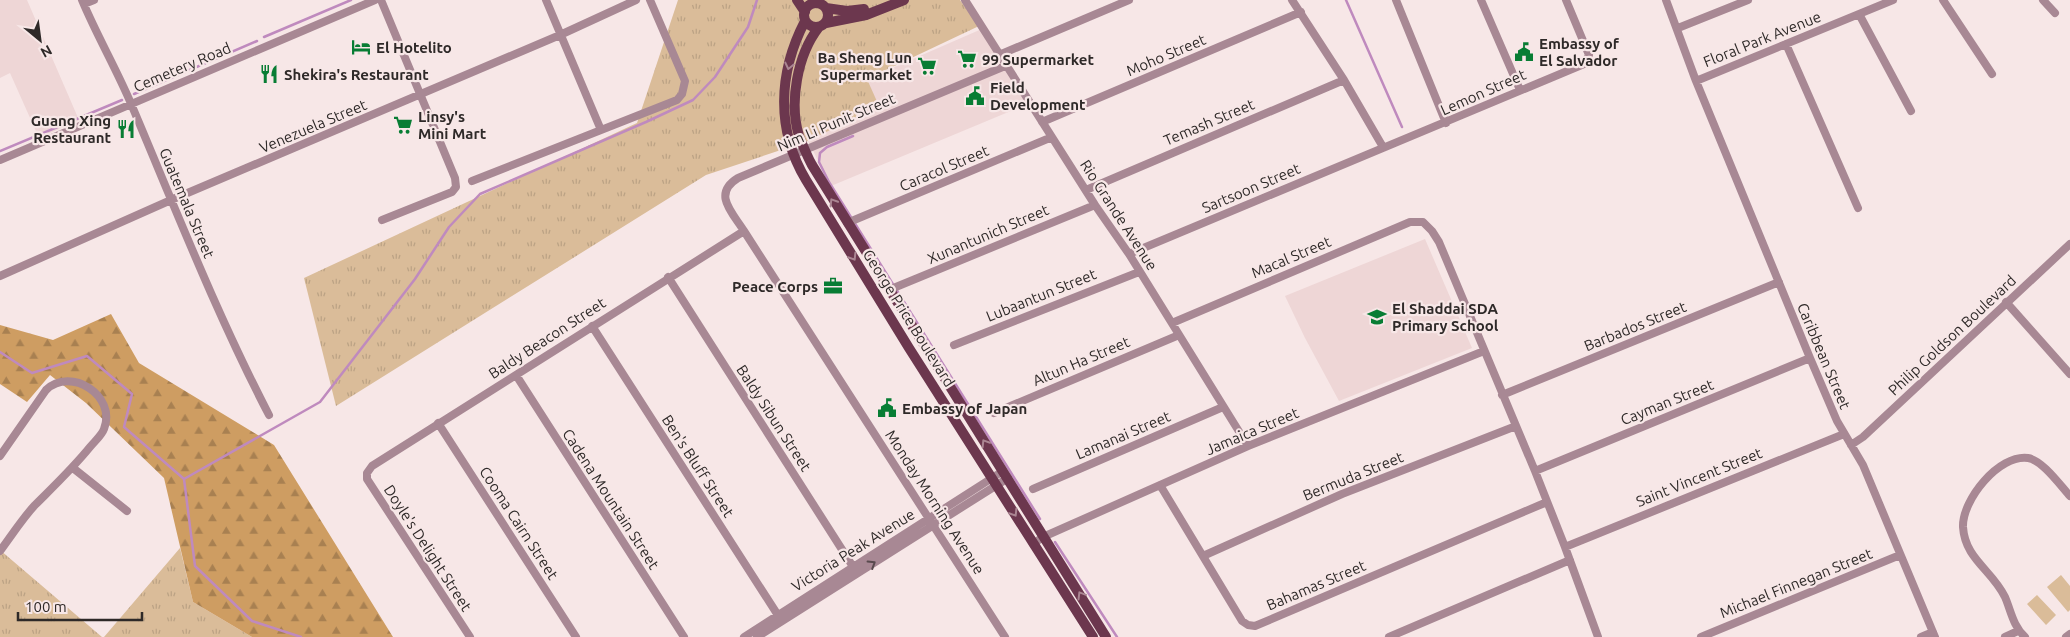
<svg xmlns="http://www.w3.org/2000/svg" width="2070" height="637" font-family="Ubuntu,sans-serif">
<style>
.built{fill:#eed6d6}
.grass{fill:url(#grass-tufts)}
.forest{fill:url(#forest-firs)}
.pitch{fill:#dabc99}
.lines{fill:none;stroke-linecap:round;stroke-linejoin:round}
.stream{stroke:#bf8abe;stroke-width:2.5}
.minor{stroke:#a88894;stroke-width:8}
.major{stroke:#6c374e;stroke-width:10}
.oneway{stroke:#ab8693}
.oneway2{stroke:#594a4e}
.labels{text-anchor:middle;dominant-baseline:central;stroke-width:4.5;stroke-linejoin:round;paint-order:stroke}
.street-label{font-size:15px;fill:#2e2928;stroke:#f7e7e7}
.poi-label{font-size:15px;font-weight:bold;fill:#2e2928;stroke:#f7e7e7;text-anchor:start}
</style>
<defs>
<pattern id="grass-tufts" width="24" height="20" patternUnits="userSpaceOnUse" patternTransform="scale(1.25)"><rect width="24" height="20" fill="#dabc99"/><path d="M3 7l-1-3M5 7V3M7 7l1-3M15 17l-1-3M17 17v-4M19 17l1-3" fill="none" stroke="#bba284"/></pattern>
<pattern id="forest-firs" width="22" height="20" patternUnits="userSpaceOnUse" patternTransform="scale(1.25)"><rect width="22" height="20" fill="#ce9d62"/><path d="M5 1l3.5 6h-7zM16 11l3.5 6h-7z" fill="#a88051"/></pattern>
</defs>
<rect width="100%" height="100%" fill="#f7e7e7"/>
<path class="built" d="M0,0H27L79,120L39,138L10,73L0,78Z
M984,28L1030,103L831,186L808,141L878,106L867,79Z
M1425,239L1472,348L1339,401L1305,338L1285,296Z"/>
<path class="grass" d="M678,0H960L979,26L867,79L879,106L808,141L706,175L336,406L304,278L637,123Z
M180,548L193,602L252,637H104Z
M0,550L102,637H0Z"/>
<path class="forest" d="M111,314L139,363L274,445L393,637H252L193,602L164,478L86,403L50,375L27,402L0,384V325L53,340Z"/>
<path class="pitch" d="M2061,575L2070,586V610L2068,612L2047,587Z
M2037,595L2056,615L2046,625L2027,604Z"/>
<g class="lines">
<path class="stream" d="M1346,0L1402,127
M264,37L351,0
M134,94L257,41
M853,136L827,147L820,153L819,162L829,182L1040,519
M0,151L122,100
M0,352L32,373L87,356L132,394L124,427L184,479L195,566L252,621L301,637
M184,479L320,402L415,279L449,227L480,194L646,122L693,100L715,77L748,27L757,0
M1055,542L1117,637"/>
<path class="minor" d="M82,0C97,36 117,70 132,106C176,210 217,315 269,415
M381,0L455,178L456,187L452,192L382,220
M546,0L601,130
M965,0L1095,205L1129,254L1248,446
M1292,0L1344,80L1383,147
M1396,0L1446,123
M1481,0L1520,90
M1666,0L1696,81L1810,358L1837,421L1863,465L1935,637
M1943,0L1992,74
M2043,0L2055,13
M84,4L94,0
M1859,14L1911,111
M1678,28L1748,0
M1786,44L1858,208
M999,55L1129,0
M1696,81L1893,0
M1042,122L1301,12
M0,160L375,0
M472,181L677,100L682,94L685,81L650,0
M1086,190L1344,80
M847,223L1052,137
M1129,254L1584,64L1589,55L1566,0
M0,276L171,200L560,35L636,0
M668,277L857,573
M891,289L1095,205
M2006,302L2070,374
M1172,323L1410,222H1423L1432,231L1439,242L1535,471L1565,547L1598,637
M592,326L781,620
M954,345L1139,272
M516,375L684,637
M1502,395L1779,282
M994,413L1179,335
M438,423L576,637
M1851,445L1863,437L2070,244
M0,456L46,390C71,366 117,396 104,429C102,435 95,441 90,447C73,468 54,486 35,505C22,519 12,535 0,551
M73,468L127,511
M1535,471L1810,358
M1160,485L1242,621L1248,625L1255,626L1547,502
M1033,489L1223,407
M1033,544L1043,537L1248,446L1484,351
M1565,547L1844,434
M1203,556L1342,494L1516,426
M470,637L367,479V473L372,466L744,231
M744,637L1003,471
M757,637L1008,478
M1005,637L744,231C732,212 712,194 738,178L1005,66
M1389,637L1570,560
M1701,637L1900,555
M1921,637L1933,632
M2005,637L2018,631
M2025,637C2013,626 2011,611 2005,597C1992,570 1965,559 1963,527C1962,500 1999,454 2028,458C2042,460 2060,485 2070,496
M2066,637L2070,634"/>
<path class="major" d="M797,0L805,12
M804 15a12 12 0 1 1 24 0a12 12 0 1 1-24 0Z
M826,8L847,11L864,9
M805,21C778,73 776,130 806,180L909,348L1093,637
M826,23L866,15L904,0
M819,27C797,55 789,103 799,136C803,146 807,156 812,165L1106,637"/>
</g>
<defs><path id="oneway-chevron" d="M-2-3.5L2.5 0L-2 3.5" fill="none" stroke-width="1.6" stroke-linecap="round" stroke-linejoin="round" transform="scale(1.25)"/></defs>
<g class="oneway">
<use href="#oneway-chevron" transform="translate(789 66) rotate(103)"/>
<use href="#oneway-chevron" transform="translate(833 202) rotate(-122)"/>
<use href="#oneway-chevron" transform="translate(853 257) rotate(58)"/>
<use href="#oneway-chevron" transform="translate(985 443) rotate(-122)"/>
<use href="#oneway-chevron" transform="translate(1014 513) rotate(58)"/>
<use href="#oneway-chevron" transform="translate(1081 595) rotate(-121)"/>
</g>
<use class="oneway2" href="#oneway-chevron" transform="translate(872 564) rotate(-32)"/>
<defs>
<g id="hotel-bare" transform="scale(1.5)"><path d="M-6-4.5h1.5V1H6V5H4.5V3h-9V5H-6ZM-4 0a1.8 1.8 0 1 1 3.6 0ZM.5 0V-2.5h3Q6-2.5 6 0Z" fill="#087d34" stroke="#f7e7e7" stroke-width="2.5" paint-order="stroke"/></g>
<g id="civic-bare" transform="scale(1.5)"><path d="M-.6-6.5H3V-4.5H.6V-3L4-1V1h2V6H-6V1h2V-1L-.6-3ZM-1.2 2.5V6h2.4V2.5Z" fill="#087d34" stroke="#f7e7e7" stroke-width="2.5" paint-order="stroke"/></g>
<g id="supermarket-bare" transform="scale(1.5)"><path d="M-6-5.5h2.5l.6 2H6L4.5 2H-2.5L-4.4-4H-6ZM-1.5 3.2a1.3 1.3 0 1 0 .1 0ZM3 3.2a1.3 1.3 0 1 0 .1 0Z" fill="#087d34" stroke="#f7e7e7" stroke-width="2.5" paint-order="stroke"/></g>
<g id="restaurant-bare" transform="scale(1.5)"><path d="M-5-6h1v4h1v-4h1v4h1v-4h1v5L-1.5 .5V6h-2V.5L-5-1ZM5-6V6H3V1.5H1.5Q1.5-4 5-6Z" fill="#087d34" stroke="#f7e7e7" stroke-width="2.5" paint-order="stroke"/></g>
<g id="office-bare" transform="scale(1.5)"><path d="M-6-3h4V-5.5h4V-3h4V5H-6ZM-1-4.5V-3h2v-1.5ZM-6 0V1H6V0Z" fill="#087d34" stroke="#f7e7e7" stroke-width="2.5" paint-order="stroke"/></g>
<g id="school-bare" transform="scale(1.5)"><path d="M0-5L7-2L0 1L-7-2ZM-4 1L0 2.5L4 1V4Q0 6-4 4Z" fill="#087d34" stroke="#f7e7e7" stroke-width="2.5" paint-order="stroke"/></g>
</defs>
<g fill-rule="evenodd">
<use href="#hotel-bare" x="361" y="47"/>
<use href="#civic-bare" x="1524" y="52"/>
<use href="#supermarket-bare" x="967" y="59"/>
<use href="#supermarket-bare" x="927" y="66"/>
<use href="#restaurant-bare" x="269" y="74"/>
<use href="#civic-bare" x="975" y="96"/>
<use href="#supermarket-bare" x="403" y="125"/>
<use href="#restaurant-bare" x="126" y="129"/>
<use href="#office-bare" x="833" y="286"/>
<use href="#school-bare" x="1377" y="317"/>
<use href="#civic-bare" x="887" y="408"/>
</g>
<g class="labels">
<g class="street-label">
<text transform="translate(1762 39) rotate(-22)">Floral Park Avenue</text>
<text transform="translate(1166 55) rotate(-23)">Moho Street</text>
<text transform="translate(182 67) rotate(-23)">Cemetery Road</text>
<text transform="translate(1483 92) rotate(-24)">Lemon Street</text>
<text transform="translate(836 122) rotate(-23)">Nim Li Punit Street</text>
<text transform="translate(1209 122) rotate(-23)">Temash Street</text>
<text transform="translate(313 126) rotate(-23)">Venezuela Street</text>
<text transform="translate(944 168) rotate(-23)">Caracol Street</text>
<text transform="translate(1251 188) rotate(-23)">Sartsoon Street</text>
<text transform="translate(187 203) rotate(67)">Guatemala Street</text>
<text transform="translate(1119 215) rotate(57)">Rio Grande Avenue</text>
<text transform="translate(988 234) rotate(-23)">Xunantunich Street</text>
<text transform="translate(1291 257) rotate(-23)">Macal Street</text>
<text transform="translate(1041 295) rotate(-22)">Lubaantun Street</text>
<text transform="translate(909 318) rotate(58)">George Price Boulevard</text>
<text transform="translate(1635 326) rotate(-22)">Barbados Street</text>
<text transform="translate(1952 335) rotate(-43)">Philip Goldson Boulevard</text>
<text transform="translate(547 338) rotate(-33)">Baldy Beacon Street</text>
<text transform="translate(1824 356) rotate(67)">Caribbean Street</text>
<text transform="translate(1081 361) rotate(-23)">Altun Ha Street</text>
<text transform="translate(1667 402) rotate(-22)">Cayman Street</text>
<text transform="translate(774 418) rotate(57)">Baldy Sibun Street</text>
<text transform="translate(1252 431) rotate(-23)">Jamaica Street</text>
<text transform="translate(1123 435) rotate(-23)">Lamanai Street</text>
<text transform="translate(698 466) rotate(57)">Ben's Bluff Street</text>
<text transform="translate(1353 476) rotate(-22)">Bermuda Street</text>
<text transform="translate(1699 477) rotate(-22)">Saint Vincent Street</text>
<text transform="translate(611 499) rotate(57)">Cadena Mountain Street</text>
<text transform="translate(935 502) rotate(57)">Monday Morning Avenue</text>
<text transform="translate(519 523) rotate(57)">Cooma Cairn Street</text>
<text transform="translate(428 548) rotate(57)">Doyle's Delight Street</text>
<text transform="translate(853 550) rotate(-32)">Victoria Peak Avenue</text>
<text transform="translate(1796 583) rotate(-22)">Michael Finnegan Street</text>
<text transform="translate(1316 585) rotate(-23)">Bahamas Street</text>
</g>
<g class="poi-label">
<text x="1539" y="43">Embassy of<tspan x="1539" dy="17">El Salvador</tspan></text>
<text x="376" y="47">El Hotelito</text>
<text x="912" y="57" text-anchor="end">Ba Sheng Lun<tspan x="912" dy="17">Supermarket</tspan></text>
<text x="982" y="59">99 Supermarket</text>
<text x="284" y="74">Shekira's Restaurant</text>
<text x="990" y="87">Field<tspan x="990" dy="17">Development</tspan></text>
<text x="418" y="116">Linsy's<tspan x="418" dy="17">Mini Mart</tspan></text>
<text x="111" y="120" text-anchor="end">Guang Xing<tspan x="111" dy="17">Restaurant</tspan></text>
<text x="818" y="286" text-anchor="end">Peace Corps</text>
<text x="1392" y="308">El Shaddai SDA<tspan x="1392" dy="17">Primary School</tspan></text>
<text x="902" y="408">Embassy of Japan</text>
</g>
</g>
<g transform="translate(40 40) rotate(151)" stroke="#f7e7e7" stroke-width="4" paint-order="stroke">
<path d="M0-4L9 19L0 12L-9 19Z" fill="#2e2928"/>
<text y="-8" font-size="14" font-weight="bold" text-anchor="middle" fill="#2e2928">N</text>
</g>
<path d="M18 612v8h124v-8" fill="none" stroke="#2e2928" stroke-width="2.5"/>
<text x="25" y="612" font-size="15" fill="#2e2928" stroke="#f7e7e7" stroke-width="4" paint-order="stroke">100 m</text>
</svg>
